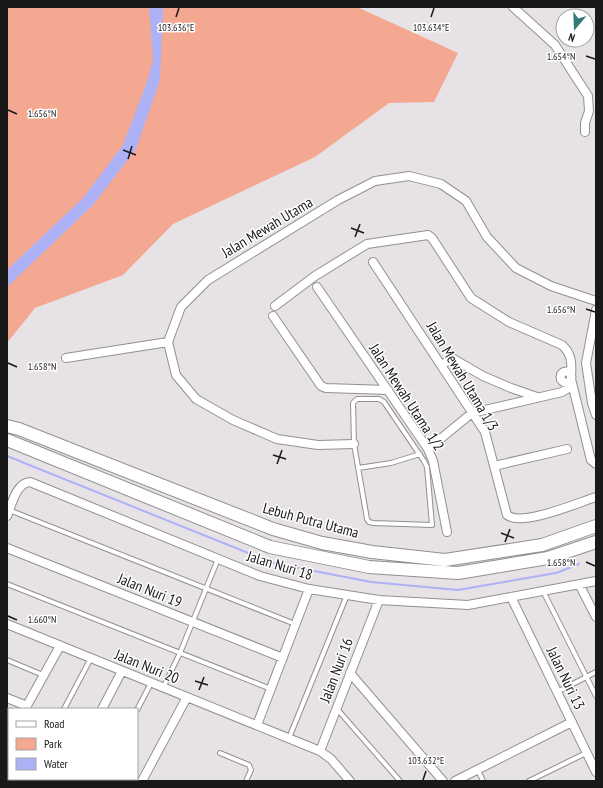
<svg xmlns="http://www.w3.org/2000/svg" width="603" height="788" font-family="'PT Sans Narrow',sans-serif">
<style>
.green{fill:#f4a891}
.water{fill:#adb1f5}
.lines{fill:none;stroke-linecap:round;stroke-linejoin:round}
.stream{stroke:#adb1f5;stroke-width:2}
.service-casing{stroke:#938f92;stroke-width:6}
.minor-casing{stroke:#938f92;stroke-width:10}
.primary-casing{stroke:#938f92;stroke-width:14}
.service{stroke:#fff;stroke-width:4}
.minor{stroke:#fff;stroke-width:8}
.primary{stroke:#fff;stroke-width:12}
.ticks{fill:none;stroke:#1a191a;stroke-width:1.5}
.labels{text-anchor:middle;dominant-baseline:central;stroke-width:3;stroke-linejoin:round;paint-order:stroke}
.street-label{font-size:15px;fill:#1a191a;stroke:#fff}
.ticks-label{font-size:10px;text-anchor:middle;fill:#1a191a;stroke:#fff;stroke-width:3;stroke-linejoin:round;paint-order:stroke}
</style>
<rect width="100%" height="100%" fill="#e7e2e5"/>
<path class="green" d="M7,7H357L458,53L434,102L389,103L315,157L173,224L123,275L35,308L7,343Z"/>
<path class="water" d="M149,7H163V8L160,80L136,149L93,205L7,287V270L83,198L123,145L147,82L153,60Z"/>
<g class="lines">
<path class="stream" d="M7,456L273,563L371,582L458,590L556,573L579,564"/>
<g class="service-casing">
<path id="service" d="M357,399H379L384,402L424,461L427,467L432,525L373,523L369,522L367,519L354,444L353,403Z
M358,468L391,463L420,454
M9,510L295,624
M7,584L271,689
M543,591L596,696
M7,660L43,675
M163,688L180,653L218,559
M557,692L596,672
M64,709L91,658
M337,709L400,781
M137,710L151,683
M289,738L347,595
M220,753L249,765L251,770L246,781
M478,770L483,781
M64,781L65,779
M99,781L100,779
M529,781L586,753"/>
</g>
<g class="minor-casing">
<path id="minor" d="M513,7L555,45L588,96L589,111L585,123V132
M373,262L485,432L507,515C522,527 577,503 596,497
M317,287L428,449L433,461L447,532
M275,306L315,276L367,244L428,235L432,238L471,298L509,322L562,345C572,354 572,364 571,377
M596,310L586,363L592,403L596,415
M273,316L321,386L326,388L388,390
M66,358L168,342
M442,365L452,358L483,376L511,388L537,397
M560.5 377a5.5 5.5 0 1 1 11 0a5.5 5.5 0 1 1-11 0Z
M571,379L591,460L596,464
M354,444L318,445L277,439L233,420L196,399L176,375L168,342L181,307L208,280L338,200L375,181L409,176L441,184L466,201L487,237L516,268L551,286L596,301
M428,449L472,413L562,392L567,389L570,381
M494,466L567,449
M7,516C12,504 16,483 30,482L260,576L309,589L379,600L468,605L596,581
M7,548L283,658
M579,584L596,617
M511,597L596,772
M7,624L320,751L331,759L350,781
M350,673L443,781
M7,698L27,706
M25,709L60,646
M102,709L122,671
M257,725L309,589
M7,743L9,739
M320,751L379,600
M7,752L9,753
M57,779L60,781
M142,781L187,697
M455,781L572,722"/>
</g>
<g class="primary-casing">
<path id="primary" d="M7,426L19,429L273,529L322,543L372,552L445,560L542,545L596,526
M7,440L270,547L369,567L458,573L548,558L596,542"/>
</g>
<use href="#service" class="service"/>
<use href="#minor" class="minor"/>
<use href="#primary" class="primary"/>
</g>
<path class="ticks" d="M176,17L179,8M431,17L434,8M586,56L595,59M8,110L17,114M123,150L136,155M128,159L132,146M351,228L364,233M355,237L360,224M586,309L595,312M8,363L17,367M273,455L286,459M277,464L282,450M501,533L514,538M505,542L510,529M586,562L595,566M8,616L17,620M195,681L208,685M199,690L204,677M423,780L426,771"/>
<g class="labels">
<g class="street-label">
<text transform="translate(267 227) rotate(-31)">Jalan Mewah Utama</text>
<text transform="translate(463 376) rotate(59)">Jalan Mewah Utama 1/3</text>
<text transform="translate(407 397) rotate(57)">Jalan Mewah Utama 1/2</text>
<text transform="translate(311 520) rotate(15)">Lebuh Putra Utama</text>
<text transform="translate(280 565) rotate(17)">Jalan Nuri 18</text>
<text transform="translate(150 590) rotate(22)">Jalan Nuri 19</text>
<text transform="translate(147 666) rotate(22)">Jalan Nuri 20</text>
<text transform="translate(336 670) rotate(-69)">Jalan Nuri 16</text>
<text transform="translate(566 678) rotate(64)">Jalan Nuri 13</text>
</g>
</g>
<g class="ticks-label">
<text x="176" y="31">103.636°E</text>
<text x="431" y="31">103.634°E</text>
<text x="561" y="60">1.654°N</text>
<text x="42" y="117">1.656°N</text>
<text x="561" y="313">1.656°N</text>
<text x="42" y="370">1.658°N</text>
<text x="561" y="566">1.658°N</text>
<text x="42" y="623">1.660°N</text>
<text x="426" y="764">103.632°E</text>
</g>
<rect width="603" height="788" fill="none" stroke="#1a191a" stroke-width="16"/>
<rect x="8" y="708" width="130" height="72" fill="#ffffff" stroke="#a3a3a3"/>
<rect x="16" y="721" width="20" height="6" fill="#ffffff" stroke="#a3a3a3"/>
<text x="44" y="728" font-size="12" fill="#1a191a">Road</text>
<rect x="16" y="738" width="20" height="12" fill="#f4a891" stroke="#a3a3a3"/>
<text x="44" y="748" font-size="12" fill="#1a191a">Park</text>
<rect x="16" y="758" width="20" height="12" fill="#adb1f5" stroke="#a3a3a3"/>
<text x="44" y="768" font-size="12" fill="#1a191a">Water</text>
<g transform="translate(575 28) rotate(199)"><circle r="19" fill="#ffffff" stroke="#a3a3a3"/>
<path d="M0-3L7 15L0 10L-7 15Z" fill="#327b7a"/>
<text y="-6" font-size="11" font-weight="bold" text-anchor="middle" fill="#1a191a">N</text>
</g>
</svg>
